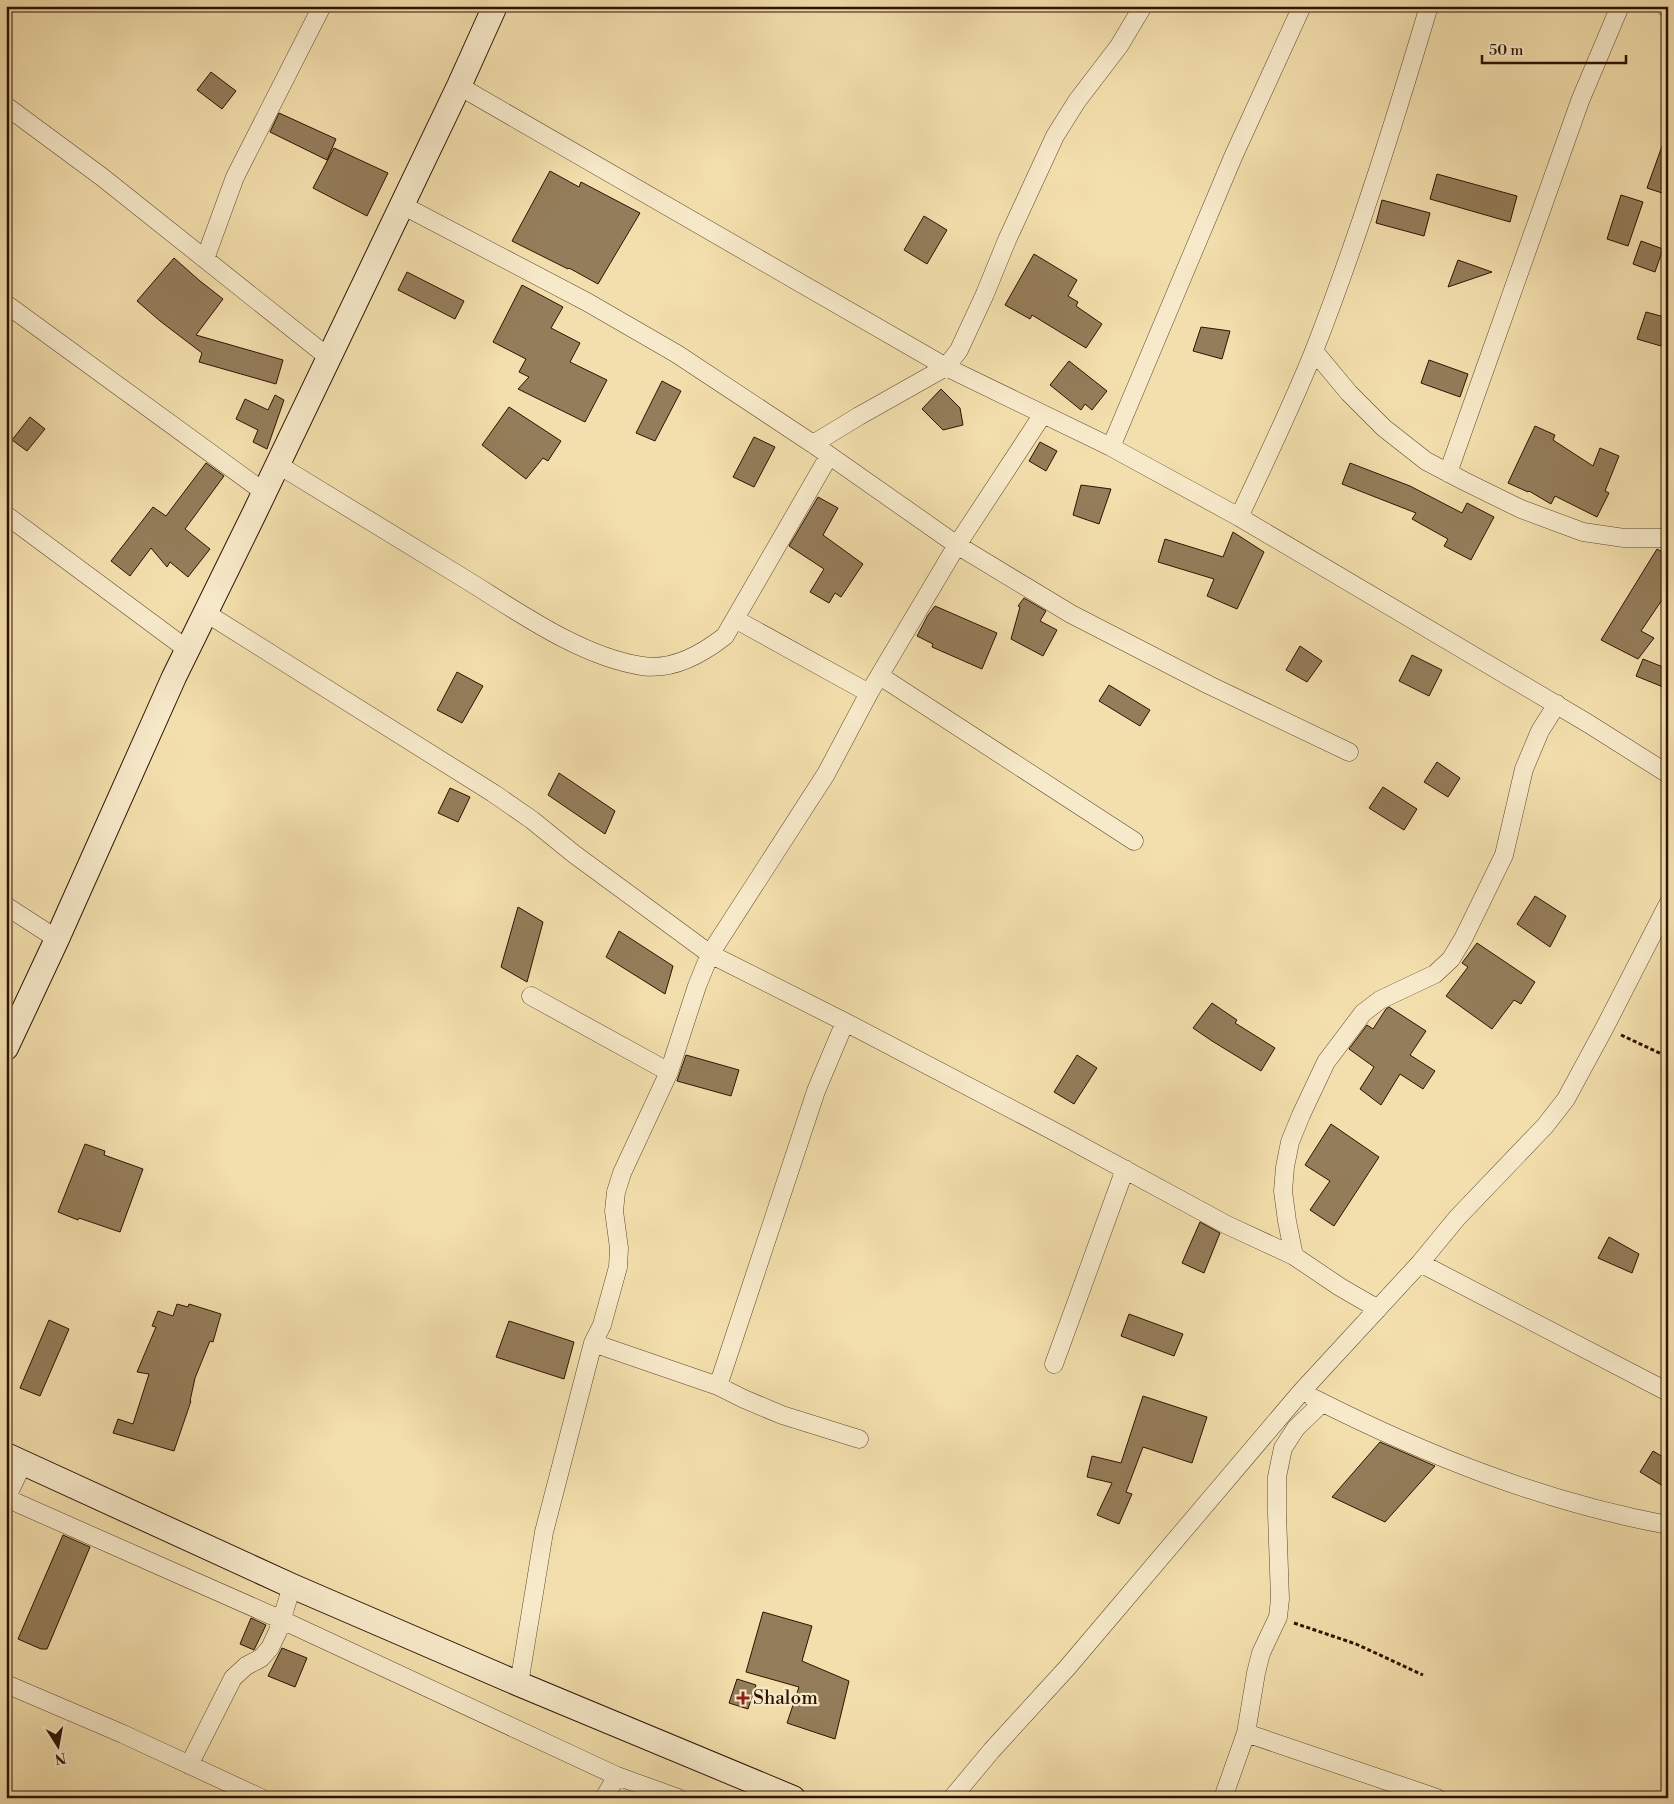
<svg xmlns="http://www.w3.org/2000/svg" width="1674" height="1804" font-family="'Libre Bodoni',serif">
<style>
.building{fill:#947d5a;stroke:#2e1200}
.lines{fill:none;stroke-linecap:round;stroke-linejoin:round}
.street-casing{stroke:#5f452b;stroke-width:19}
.secondary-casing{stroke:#2e1200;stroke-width:26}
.path{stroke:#2e1200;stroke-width:3;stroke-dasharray:4 2.5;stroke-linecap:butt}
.street{stroke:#f7eaca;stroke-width:18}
.secondary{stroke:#f7eaca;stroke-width:24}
.poi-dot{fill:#8f2418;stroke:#f7eaca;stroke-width:2}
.labels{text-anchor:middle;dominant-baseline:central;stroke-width:4.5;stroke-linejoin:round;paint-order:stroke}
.poi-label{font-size:19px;fill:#2e1200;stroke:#f7eaca;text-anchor:start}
</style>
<rect width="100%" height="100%" fill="#f3dfad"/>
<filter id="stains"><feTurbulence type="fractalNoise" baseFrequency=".004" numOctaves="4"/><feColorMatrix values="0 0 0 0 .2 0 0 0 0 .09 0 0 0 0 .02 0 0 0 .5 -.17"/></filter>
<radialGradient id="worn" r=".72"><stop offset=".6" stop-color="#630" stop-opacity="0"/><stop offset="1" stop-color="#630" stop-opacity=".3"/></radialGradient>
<path class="building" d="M211,72L236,91L222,109L197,90Z
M279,113L336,139L327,160L270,132Z
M1666,135H1668V195L1647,188Z
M334,148L388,173L367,216L313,188Z
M550,171L579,187L581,182L640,213L598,284L569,268L568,269L512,241Z
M1437,174L1517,196L1510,222L1430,199Z
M1621,195L1643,202L1628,246L1607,239Z
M1382,200L1430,213L1424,236L1376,223Z
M924,216L947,230L927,264L904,250Z
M1641,241L1663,249L1655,272L1633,264Z
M1034,254L1077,280L1068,296L1078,302L1076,306L1102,324L1086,348L1032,315L1030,319L1005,305Z
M174,258L200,281L223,299L196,335L283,360L276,384L199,362L202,353L160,321L137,301Z
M1458,260L1492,272L1448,287Z
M407,272L464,301L455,319L398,290Z
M522,285L563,307L551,328L580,343L570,362L607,380L585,422L518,389L529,377L519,372L526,359L493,342Z
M1646,312L1668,318V324L1661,346L1637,339Z
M1201,327L1230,331L1222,359L1193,351Z
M1429,360L1468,374L1460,397L1421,383Z
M1069,361L1107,391L1092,410L1085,404L1081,410L1050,385Z
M662,381L681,391L655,441L636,433Z
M941,389L960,408L963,425L943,430L922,409Z
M275,395L284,400L267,449L253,442L258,430L236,419L245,399L268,410Z
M509,407L561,441L548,461L543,458L526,479L482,445Z
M30,417L45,429L27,451L12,440Z
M1535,426L1555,435L1553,440L1593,466L1600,448L1619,456L1605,491L1609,493L1597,517L1555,496L1551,504L1529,491L1528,492L1508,483Z
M754,437L775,447L754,487L733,477Z
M1040,442L1057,451L1046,471L1029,461Z
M206,463L224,476L185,529L210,549L188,577L170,562L167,567L151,548L130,576L111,561L153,507L166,516Z
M1350,463L1410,486L1462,513L1467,503L1494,517L1471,560L1444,546L1448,539L1412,519L1416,513L1342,484Z
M1081,485L1111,489L1099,524L1073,515Z
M818,497L838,508L823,535L863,564L841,597L835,593L829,603L810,592L824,569L789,546Z
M1233,532L1264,552L1237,609L1207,596L1214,579L1158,562L1165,539L1223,557Z
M1657,549L1668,555V591L1641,631L1654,638L1638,659L1601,640Z
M1024,598L1046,611L1040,621L1057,630L1043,656L1011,639L1020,607L1018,606Z
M935,606L997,633L982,669L932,647L933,644L917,636L928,615Z
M1300,646L1322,661L1307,682L1286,670Z
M1412,655L1442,670L1429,696L1399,681Z
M1643,659L1668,669V689L1636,676Z
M457,672L483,686L462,723L437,710Z
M1109,685L1150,710L1140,726L1099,701Z
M1437,762L1460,778L1448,797L1424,782Z
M559,773L615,811L605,834L548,795Z
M1383,787L1417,809L1404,830L1369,808Z
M450,788L470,797L458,822L438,813Z
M1535,896L1566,916L1550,947L1517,924Z
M518,907L543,922L527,982L501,967Z
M619,931L673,966L665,994L606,957Z
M1477,943L1535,982L1521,1004L1514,1000L1492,1029L1446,996L1468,967L1462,963Z
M1212,1003L1237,1020L1235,1023L1275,1048L1261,1071L1212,1041L1193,1028Z
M1389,1007L1426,1031L1410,1055L1435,1071L1423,1089L1400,1074L1381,1105L1360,1089L1374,1067L1349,1049L1367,1025L1373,1029L1386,1009Z
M686,1055L739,1070L731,1096L677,1081Z
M1077,1055L1097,1068L1074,1104L1054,1092Z
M1331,1124L1379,1157L1334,1226L1310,1210L1330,1181L1305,1165Z
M85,1144L105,1151L104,1155L143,1169L120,1232L79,1218L78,1220L58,1212Z
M1200,1222L1220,1233L1204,1273L1182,1263Z
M1609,1237L1639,1254L1632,1273L1598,1258Z
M177,1304L188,1307L189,1304L221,1314L213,1342L210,1341L195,1378L190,1401H191L174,1451L113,1433L118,1419L133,1424L149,1374L137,1372L156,1327L152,1326L158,1311L173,1316Z
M1129,1314L1183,1334L1174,1356L1121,1336Z
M49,1320L69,1329L40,1396L20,1388Z
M509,1321L574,1342L564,1379L496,1357Z
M1143,1396L1207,1417L1192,1463L1143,1447L1126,1492L1132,1494L1119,1524L1097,1515L1112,1483L1087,1477L1092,1456L1121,1463Z
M1380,1442L1435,1466L1385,1522L1332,1497Z
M1653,1451L1668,1460V1489L1640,1472Z
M63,1535L90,1547L47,1649H41L18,1639Z
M763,1612L812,1626L802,1661L849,1681L835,1739L787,1723L799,1687L746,1672Z
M251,1618L266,1625L254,1650L240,1644Z
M282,1648L307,1658L295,1687L268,1676Z
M737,1679L756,1685L748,1709L729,1703Z"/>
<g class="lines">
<g class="street-casing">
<path id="street" d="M1664,6L1668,8
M459,86L946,367L1111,447L1239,517L1589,724L1668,774
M6,106L102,177L328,357
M402,205L587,302L677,354L813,444L957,545L1071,614L1209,685L1349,752
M205,259L235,177L322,6
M6,304L264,492
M1314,351L1349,393L1384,428L1426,461L1464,481L1521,509L1583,532L1624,538H1668
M813,444L859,416L946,367L959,350L985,294L1007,240L1055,136L1077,101L1119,46L1143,6
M1111,447L1233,157L1302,6
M277,464C340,503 403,541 465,579C517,611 581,657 642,666C673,671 702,654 725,636L829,456
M1448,473L1580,101L1620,6
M6,515L188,650
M1239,517C1265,462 1291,408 1314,351C1358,238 1394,123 1429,6
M206,613L493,793L532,820L574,854L710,954L845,1022L1061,1135L1227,1225L1294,1256L1340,1287L1378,1309
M735,619L869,693
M880,676L1134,841
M6,906L57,939
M531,996L669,1072
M1294,1256L1287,1221L1283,1191L1285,1167L1290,1142L1301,1115L1326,1062L1363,1013L1380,1000L1435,974L1451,959L1463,939L1504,855L1524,769L1540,731L1557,704
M1420,1263L1668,1392
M593,1343L718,1386L744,1399L782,1415L859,1439
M1054,1364L1125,1169
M718,1386L816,1091L845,1022
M1313,1398C1426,1455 1543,1502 1668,1525
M6,1498L282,1620L617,1776L678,1798
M6,1499L23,1463
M6,1684L123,1734L261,1798
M519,1684L544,1532L593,1343L602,1325L618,1267L619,1248L614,1211L616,1192L622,1173L669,1072L697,986L710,954L826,774L869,693L957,545L1043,414
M1246,1733L1437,1798
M189,1765L233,1678L246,1666L261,1658L270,1648L278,1631L292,1586
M604,1798L617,1776
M952,1798L992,1750L1067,1668L1301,1392L1420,1263L1457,1218L1545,1126L1566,1099L1605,1027L1668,904
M1223,1798L1246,1733L1256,1673L1261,1653L1278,1617L1280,1599L1277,1513V1477L1283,1448L1296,1428L1322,1403"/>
</g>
<g class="secondary-casing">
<path id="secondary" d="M6,1048L57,939L174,677L254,514L459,86L495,6
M6,1455L292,1586L519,1684L793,1798"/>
</g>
<path class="path" d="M1621,1035L1668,1057
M1294,1623L1356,1644L1423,1675"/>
<use href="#street" class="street"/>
<use href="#secondary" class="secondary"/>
</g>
<path class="poi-dot" d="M740.5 1690.5h5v5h5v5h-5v5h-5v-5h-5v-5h5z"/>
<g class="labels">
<g class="poi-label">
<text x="753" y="1698">Shalom</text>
</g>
</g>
<rect width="1674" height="1804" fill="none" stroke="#f3dfad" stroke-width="25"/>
<rect x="8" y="8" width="1659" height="1789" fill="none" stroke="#2e1200" stroke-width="2.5"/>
<rect x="12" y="12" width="1649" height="1779" fill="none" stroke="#2e1200"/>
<g transform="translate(58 1746) rotate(169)" stroke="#f7eaca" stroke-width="4" paint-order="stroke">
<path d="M0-4L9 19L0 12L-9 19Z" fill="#2e1200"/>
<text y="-8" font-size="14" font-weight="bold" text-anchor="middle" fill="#2e1200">N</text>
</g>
<path d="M1482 55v8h144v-8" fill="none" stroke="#2e1200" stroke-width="2.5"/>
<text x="1489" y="55" font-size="15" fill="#2e1200" stroke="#f7eaca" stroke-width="4" paint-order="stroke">50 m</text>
<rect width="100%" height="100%" filter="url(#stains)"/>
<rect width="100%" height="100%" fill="url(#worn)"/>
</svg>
